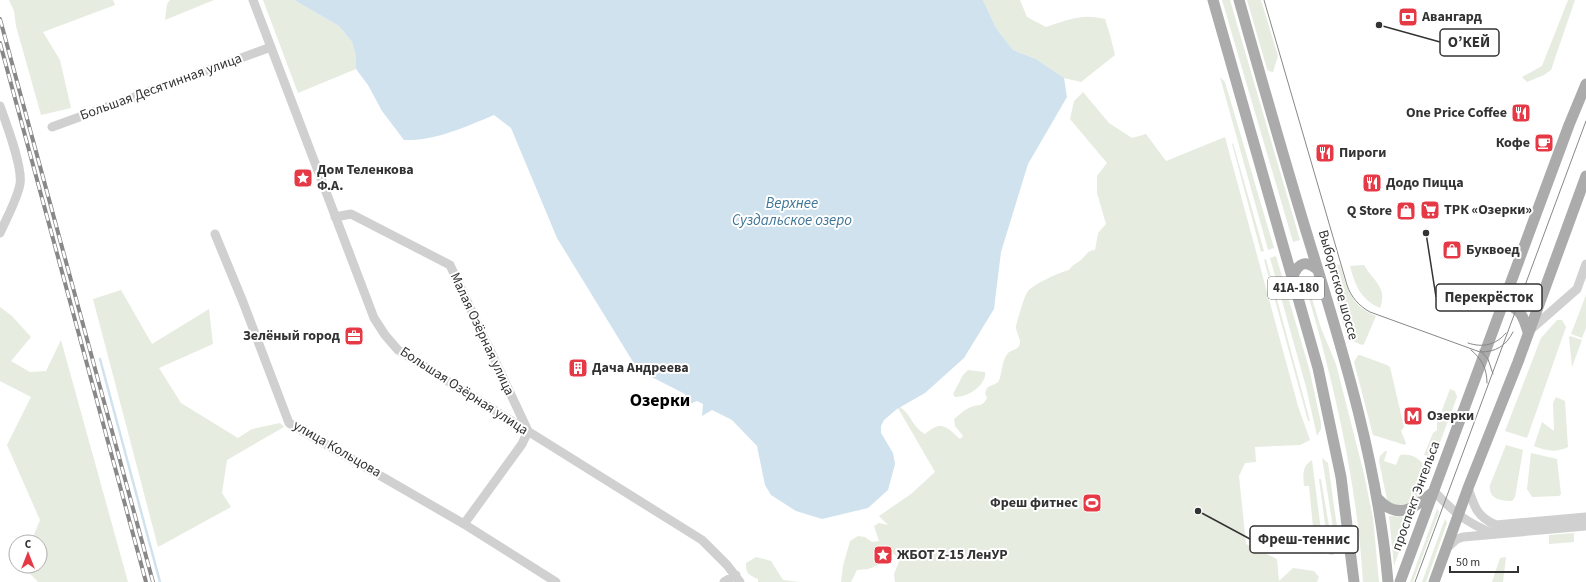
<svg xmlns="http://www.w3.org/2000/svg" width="1586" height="582" font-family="'Source Sans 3',sans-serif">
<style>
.green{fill:#e6ecdf}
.water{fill:#cfe2ee}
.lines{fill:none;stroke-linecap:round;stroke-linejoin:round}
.stream{stroke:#cfe2ee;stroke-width:2.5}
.minor{stroke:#d0d0d0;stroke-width:9}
.major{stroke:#ababab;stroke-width:11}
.tram{stroke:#888;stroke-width:1}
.rail-casing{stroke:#888;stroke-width:4}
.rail{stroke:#fff;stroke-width:2.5;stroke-dasharray:8;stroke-linecap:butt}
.labels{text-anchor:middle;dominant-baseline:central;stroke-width:4;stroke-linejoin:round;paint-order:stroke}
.shield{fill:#fff;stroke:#707070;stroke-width:1}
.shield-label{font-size:13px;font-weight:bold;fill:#333}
.poi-label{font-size:14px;font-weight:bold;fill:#333;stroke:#fff;text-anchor:start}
.street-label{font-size:14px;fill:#333;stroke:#fff}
.water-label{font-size:15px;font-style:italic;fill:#3f7597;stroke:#fff}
.district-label{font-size:18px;font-weight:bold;fill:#000;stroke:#fff}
.leader{fill:none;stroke:#333;stroke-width:1.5}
.callout-dot{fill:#333;stroke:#fff;stroke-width:1.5}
.callout{fill:#fff;stroke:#333;stroke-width:1.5}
.callout-label{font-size:15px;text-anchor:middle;font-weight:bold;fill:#333}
</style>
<rect width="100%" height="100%" fill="#fff"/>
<path class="green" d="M9,0H113L115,5L43,32L60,60L71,108L41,115L16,26L14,11Z
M170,0H214L165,20L167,4Z
M263,0H294L339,26L352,42L356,56V69L298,93Z
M983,0H1020L1027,17L1046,27C1068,20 1081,13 1105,19L1110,35L1115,55L1081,82L1064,78L1036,59L1013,50L996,28Z
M1222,0H1230L1300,240L1293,242Z
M1247,0H1261L1278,56L1273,72L1268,71L1267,69Z
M1568,0H1575L1551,70L1544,75L1527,82L1522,77L1542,66Z
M1220,77L1225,82L1274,248L1268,250Z
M1083,92L1109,123L1132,138L1146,134L1166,161L1225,137L1298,406L1310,440L1300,445L1255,447L1256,462L1245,463L1239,476L1246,544L1277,559L1279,581L1293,568L1314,571L1319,577L1317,582H895L894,574L900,559L890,551L883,552L881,564L868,569L857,570L851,582H841L843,566L850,541L858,536L865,537L872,542L879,541L874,526L879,523L888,525L879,516L911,494L935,472L898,408L900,407C911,414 913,428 925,434C941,420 946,426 960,439L963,436L955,426L954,419C959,415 965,409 971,407C979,404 983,407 987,398L985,393L987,388C990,385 995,385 998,382C1002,378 1001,361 1008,353C1011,350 1018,350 1020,344C1021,339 1016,333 1016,326C1018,319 1024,296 1028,291C1034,284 1060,272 1069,270C1074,263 1077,264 1082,259C1087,254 1087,251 1095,250L1098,233L1106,224L1097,193V176L1107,163L1070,119L1074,101Z
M1233,143L1264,251L1261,252L1232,144Z
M1276,256L1309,368L1321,423V429L1317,436L1306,387L1270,258Z
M1266,259L1310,421H1308L1264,260Z
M1329,262L1340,265C1348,290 1350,305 1376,316L1364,344L1362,345L1350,340L1346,334L1338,306Z
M1364,265C1373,281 1388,287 1380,308C1360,299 1355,285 1350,266Z
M1306,279L1321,328L1336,364L1364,474L1373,518L1379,582H1363C1357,480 1333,379 1304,281Z
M121,290L152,344L209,309L213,344L159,368L181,403L238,438L252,429L280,423L284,427L227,460L222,493L231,507L158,547L93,299Z
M1586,295V328L1582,338L1571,334Z
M0,307L12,316L31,337L11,361L30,372L46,371L61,340L128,582H38L23,566H40V542H31L40,520L7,445L31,397L0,381Z
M1557,320H1562L1566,327L1527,438L1505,431L1541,338Z
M1570,336L1582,340L1572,367L1569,337Z
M1358,355H1360L1387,365L1390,367L1404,427L1401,431L1406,443L1405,445L1373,435L1354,362Z
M968,370L985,372C987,385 967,398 955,397L953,394L963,375Z
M1450,389L1455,391L1457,397L1436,453L1429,456L1424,455L1433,433L1437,430V423Z
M1556,397L1565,401L1568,447C1555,453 1547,451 1534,446L1542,422L1554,431L1553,403Z
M1506,445L1523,450L1515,497L1512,501C1501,501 1488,499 1490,485Z
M1385,451H1387L1384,461L1396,465L1400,455C1413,452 1425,462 1428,473L1419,497L1402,508L1389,502L1387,500L1379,461L1380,456Z
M1531,453L1557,459L1561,494L1559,496L1532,497L1527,489Z
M1322,458L1328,463L1340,548L1337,553Z
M1312,460L1324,554L1313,553L1310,546L1315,544L1314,537H1309L1308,528L1313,527L1309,486H1304C1303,475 1302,466 1312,460Z
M1319,479H1321L1334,555H1329Z
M1437,509L1439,512L1413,582H1410Z
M1389,516L1411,517L1394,566Z
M1445,519L1447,523L1426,582H1422Z
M1574,533V542L1549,544V535Z
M756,557L771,561L783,580L801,582H758V579C749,575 745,573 746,563Z
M1506,557L1503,582H1492L1500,558Z"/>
<path class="water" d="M294,0H983L996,28L1013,50L1036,59L1064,78L1067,97L1028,164L1001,252L994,309L964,358L925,393L897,409L884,420L881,426V433L893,453L895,464L888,490L868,508L822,519L796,511L771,495L765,485L757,446L732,420L712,410L702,416L703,404L697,401L685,406V394L638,370L557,238L511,128L494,115C465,127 436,141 404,140L382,111L368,85L356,69V56L352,42L339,26Z"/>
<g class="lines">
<path class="stream" d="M100,359L160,582"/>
<path class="minor" d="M253,0L374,318L385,335L398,350L702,540L727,565L740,582
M0,106C6,123 23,167 20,184C17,200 7,217 0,233
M52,127L271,47
M335,217L351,214L450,265L528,431L522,444L464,524
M215,234L243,302L289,423L464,524L556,582
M1529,331L1577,289L1586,264
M1468,488C1474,506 1477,517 1496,525L1586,517
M1434,491C1452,511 1467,523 1492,533
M1447,548L1457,539L1463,537L1586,526
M724,582L736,575"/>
<path class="major" d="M1213,0L1318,368L1341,477L1354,582
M1239,0C1262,81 1285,163 1310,244C1344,354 1378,466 1388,582
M1293,276C1299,262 1306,260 1318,270
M1504,302C1521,310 1523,315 1528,332
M1378,499C1398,521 1415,508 1433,492
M1400,582L1569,125L1586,84
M1434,582L1468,488L1518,362L1586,176"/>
<path class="tram" d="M1264,0L1347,285C1351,297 1359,306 1370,312L1480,352C1496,352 1506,346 1513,332
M1468,343C1483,348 1496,345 1506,333
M1471,350C1482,359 1487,369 1487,383
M1480,350L1488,359L1493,374
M1415,582L1586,121"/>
<g class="rail-casing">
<path id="rail" d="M0,19L153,582
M0,43L146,582"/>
</g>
<use href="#rail" class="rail"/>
</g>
<defs>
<g id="bank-square" transform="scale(1)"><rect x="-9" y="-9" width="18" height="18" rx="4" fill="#e63946" stroke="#fff"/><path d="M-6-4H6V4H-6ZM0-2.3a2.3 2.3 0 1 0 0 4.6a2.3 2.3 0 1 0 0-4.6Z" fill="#fff"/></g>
<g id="restaurant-square" transform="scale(1)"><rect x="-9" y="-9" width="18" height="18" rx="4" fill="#e63946" stroke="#fff"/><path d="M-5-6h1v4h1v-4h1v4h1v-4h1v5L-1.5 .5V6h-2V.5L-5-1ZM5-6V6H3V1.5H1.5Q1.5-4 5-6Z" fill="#fff"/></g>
<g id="cafe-square" transform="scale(1)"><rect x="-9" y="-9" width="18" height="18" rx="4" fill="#e63946" stroke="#fff"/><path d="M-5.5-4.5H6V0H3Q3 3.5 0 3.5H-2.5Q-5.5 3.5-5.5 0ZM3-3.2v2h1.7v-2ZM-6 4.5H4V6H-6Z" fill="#fff"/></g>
<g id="sight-square" transform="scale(1)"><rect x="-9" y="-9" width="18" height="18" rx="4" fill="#e63946" stroke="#fff"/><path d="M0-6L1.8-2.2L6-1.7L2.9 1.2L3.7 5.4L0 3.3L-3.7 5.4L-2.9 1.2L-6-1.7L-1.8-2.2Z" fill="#fff"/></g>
<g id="supermarket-square" transform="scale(1)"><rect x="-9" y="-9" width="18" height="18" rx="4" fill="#e63946" stroke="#fff"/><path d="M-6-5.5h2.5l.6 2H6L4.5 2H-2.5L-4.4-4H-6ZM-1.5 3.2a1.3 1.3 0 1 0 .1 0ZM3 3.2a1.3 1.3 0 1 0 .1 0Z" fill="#fff"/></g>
<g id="shop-square" transform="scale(1)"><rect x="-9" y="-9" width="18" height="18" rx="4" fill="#e63946" stroke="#fff"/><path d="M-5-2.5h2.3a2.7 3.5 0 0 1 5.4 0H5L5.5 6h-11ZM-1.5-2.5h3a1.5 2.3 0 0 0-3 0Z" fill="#fff"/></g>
<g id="office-square" transform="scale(1)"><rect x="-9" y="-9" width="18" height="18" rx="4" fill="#e63946" stroke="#fff"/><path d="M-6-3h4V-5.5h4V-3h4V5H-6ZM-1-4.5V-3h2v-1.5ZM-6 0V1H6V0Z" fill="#fff"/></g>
<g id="building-square" transform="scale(1)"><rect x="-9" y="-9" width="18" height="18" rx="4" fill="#e63946" stroke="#fff"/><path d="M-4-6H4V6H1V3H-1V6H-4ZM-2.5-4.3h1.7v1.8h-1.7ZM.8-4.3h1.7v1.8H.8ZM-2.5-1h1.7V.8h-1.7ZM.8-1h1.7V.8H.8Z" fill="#fff"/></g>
<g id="metro-square" transform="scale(1)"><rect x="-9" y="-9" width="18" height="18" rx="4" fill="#e63946" stroke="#fff"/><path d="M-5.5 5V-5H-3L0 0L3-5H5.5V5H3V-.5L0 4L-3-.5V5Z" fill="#fff"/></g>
<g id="stadium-square" transform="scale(1)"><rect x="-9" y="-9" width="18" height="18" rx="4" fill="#e63946" stroke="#fff"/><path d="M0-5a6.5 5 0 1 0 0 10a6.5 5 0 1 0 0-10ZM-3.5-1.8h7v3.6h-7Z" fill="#fff"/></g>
</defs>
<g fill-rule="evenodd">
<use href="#bank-square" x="1408" y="17"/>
<use href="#restaurant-square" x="1521" y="113"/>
<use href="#cafe-square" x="1544" y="143"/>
<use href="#restaurant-square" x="1325" y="153"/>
<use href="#sight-square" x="303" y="178"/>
<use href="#restaurant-square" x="1372" y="183"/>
<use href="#supermarket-square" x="1430" y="210"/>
<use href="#shop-square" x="1406" y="211"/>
<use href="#shop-square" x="1452" y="250"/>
<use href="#office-square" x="354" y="336"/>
<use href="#building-square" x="578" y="368"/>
<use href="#metro-square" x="1413" y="416"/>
<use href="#stadium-square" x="1092" y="503"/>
<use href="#sight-square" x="883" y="555"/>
</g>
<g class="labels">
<rect class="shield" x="1268" y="277" width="56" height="22" rx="3"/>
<g class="shield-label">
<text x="1296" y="288">41А-180</text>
</g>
<g class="poi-label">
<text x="1422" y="17">Авангард</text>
<text x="1507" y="113" text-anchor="end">One Price Coffee</text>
<text x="1530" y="143" text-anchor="end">Кофе</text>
<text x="1339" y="153">Пироги</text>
<text x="317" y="170">Дом Теленкова<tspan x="317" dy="16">Ф.А.</tspan></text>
<text x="1386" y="183">Додо Пицца</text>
<text x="1444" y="210">ТРК «Озерки»</text>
<text x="1392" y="211" text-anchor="end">Q Store</text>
<text x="1466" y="250">Буквоед</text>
<text x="340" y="336" text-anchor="end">Зелёный город</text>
<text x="592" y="368">Дача Андреева</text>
<text x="1427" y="416">Озерки</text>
<text x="1078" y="503" text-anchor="end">Фреш фитнес</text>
<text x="897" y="555">ЖБОТ Z-15 ЛенУР</text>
</g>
<g class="street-label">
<text transform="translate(161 87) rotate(-20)">Большая Десятинная улица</text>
<text transform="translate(1338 285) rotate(74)">Выборгское шоссе</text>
<text transform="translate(482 334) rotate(65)">Малая Озёрная улица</text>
<text transform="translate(464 391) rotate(33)">Большая Озёрная улица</text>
<text transform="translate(337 449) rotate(30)">улица Кольцова</text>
<text transform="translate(1416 496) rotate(-70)">проспект Энгельса</text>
</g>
<g class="water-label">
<text x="792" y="203">Верхнее<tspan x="792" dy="17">Суздальское озеро</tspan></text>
</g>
<g class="district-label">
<text x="660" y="400">Озерки</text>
</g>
</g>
<path class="leader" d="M1379 25L1440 42M1426 233L1436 297M1198 511L1250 539"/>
<g class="callout-dot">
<circle cx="1379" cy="25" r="4"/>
<circle cx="1426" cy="233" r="4"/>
<circle cx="1198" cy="511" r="4"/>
</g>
<g class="callout">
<rect x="1440" y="29" width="59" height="27" rx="4"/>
<rect x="1436" y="284" width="106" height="27" rx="4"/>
<rect x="1250" y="526" width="108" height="27" rx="4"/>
</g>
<g class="callout-label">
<text x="1469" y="47">О’КЕЙ</text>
<text x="1489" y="302">Перекрёсток</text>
<text x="1304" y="544">Фреш-теннис</text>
</g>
<g transform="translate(28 554)"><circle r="19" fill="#ffffff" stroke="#adadad"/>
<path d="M0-3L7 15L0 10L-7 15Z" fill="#e63946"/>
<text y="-6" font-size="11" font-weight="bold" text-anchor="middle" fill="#333333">С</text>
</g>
<path d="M1450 566v6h68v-6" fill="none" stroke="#333333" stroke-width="2"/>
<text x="1456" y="566" font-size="12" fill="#333333" stroke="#ffffff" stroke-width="3" paint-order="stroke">50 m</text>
</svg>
